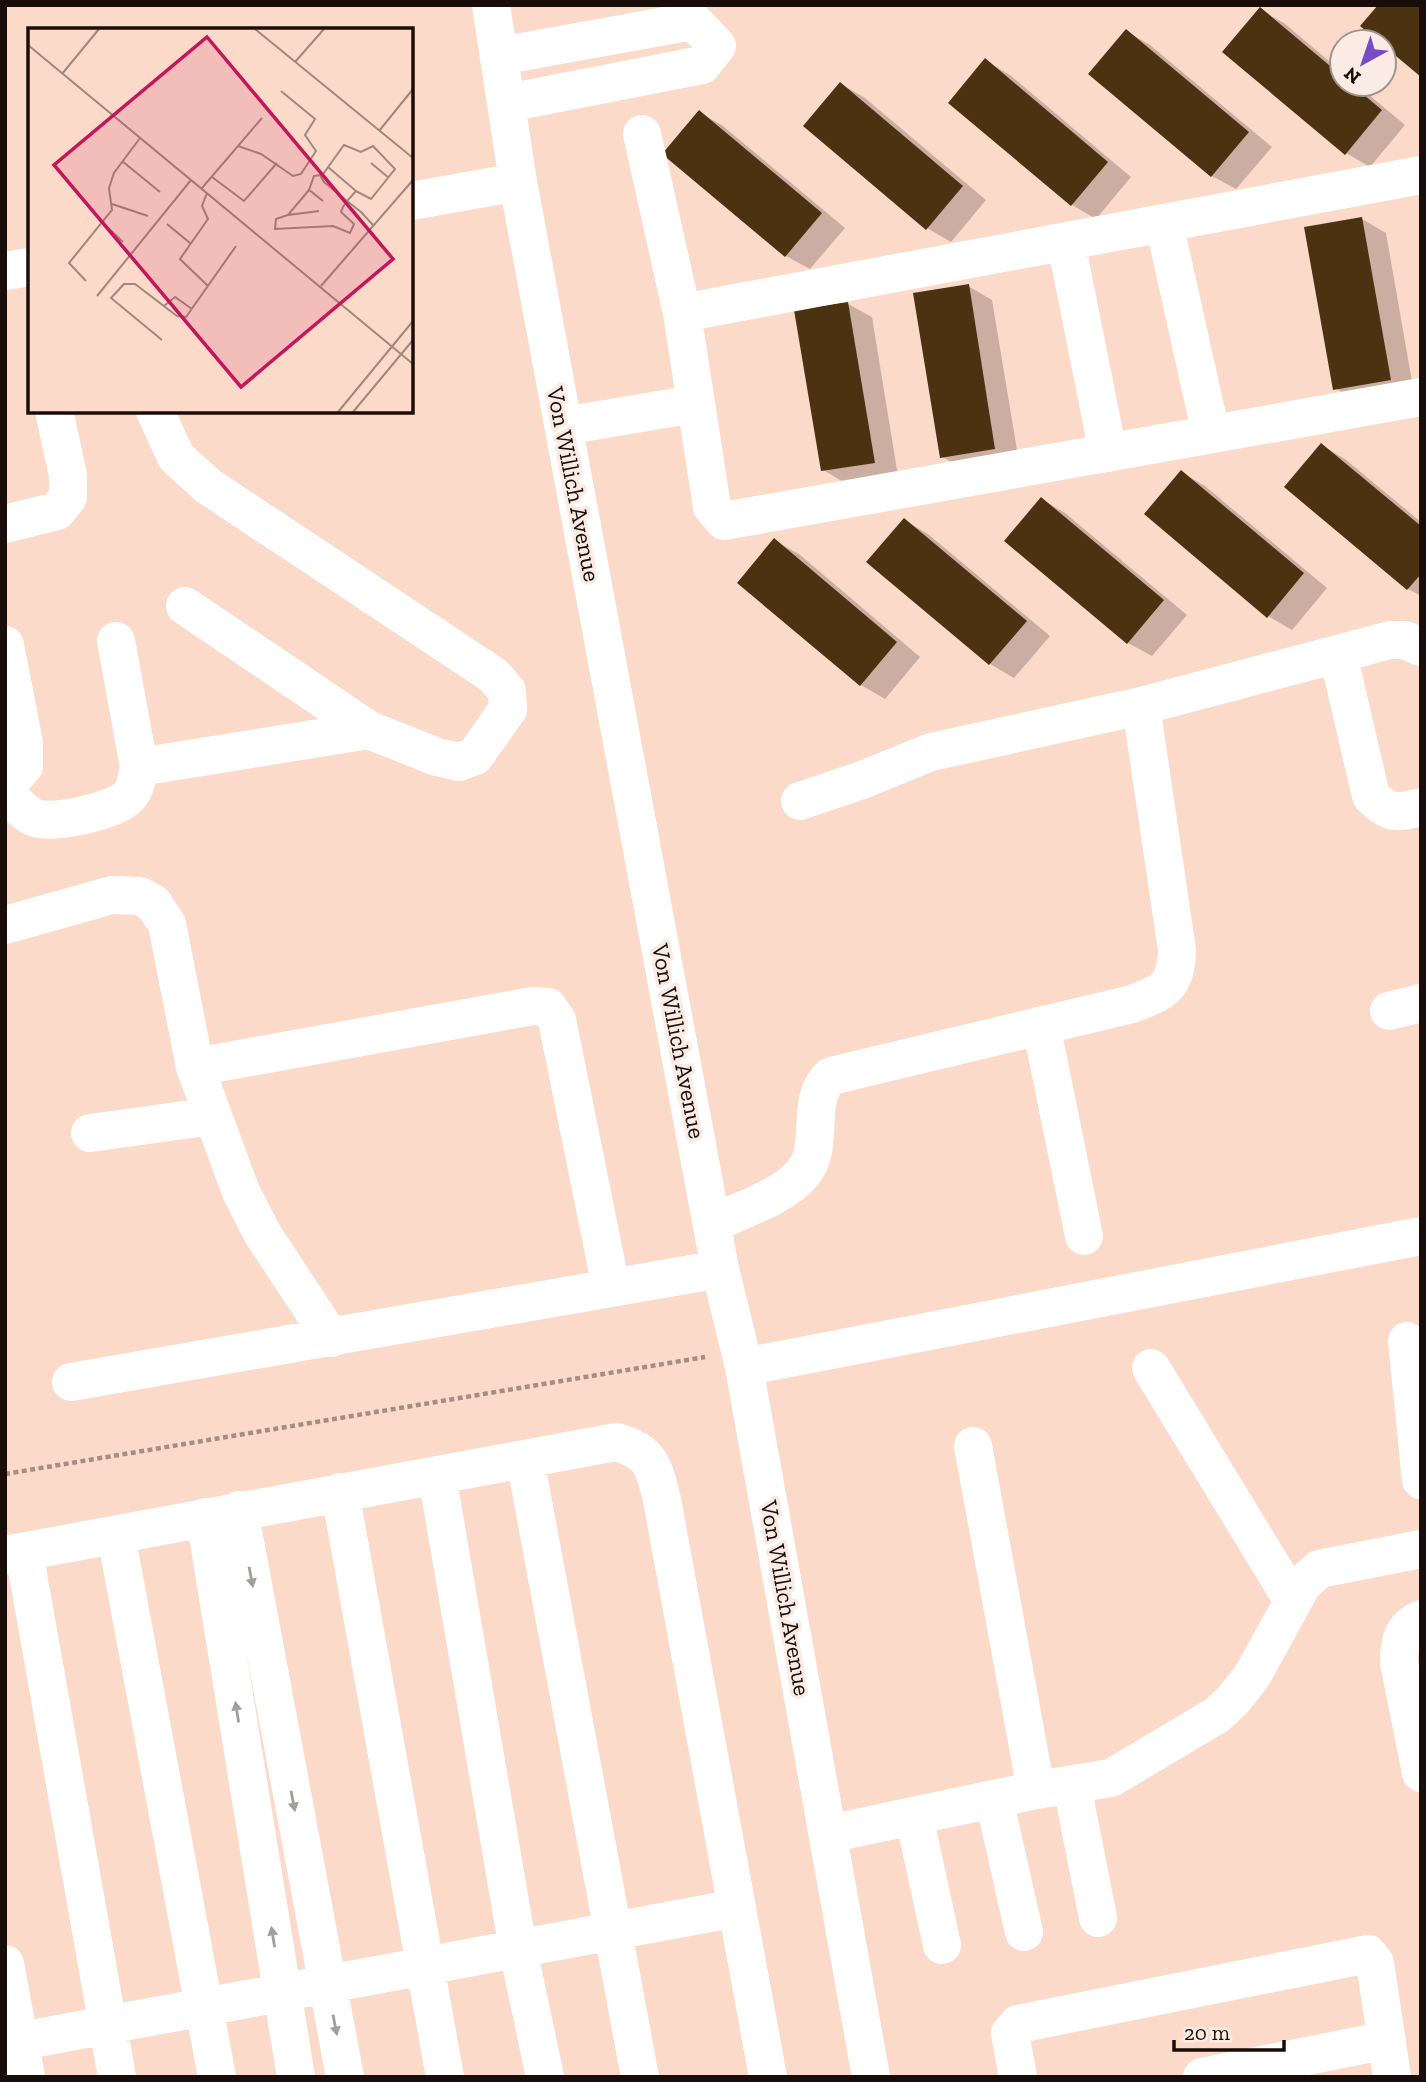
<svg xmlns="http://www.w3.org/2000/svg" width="1426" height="2082" font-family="'Zilla Slab',serif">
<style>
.shadow{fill:#0003}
.building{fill:#4b3311}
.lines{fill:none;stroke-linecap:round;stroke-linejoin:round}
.path{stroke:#a68d81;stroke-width:4.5;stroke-dasharray:5 3.5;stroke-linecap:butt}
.minor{stroke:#fff;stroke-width:38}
.oneway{fill:#a39e9c}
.labels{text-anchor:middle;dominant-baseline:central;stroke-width:7;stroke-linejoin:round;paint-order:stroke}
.street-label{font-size:24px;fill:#180d08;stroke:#faece5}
.inset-road{fill:none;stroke:#a1887c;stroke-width:2}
.view{fill:#c2185b;fill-opacity:0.15;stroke:#c2185b;stroke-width:3.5}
.inset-edge{fill:none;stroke:#180d08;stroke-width:3.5}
</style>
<rect width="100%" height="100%" fill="#fcdaca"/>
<path class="shadow" d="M1260,10L1284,23L1342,72V84H1356L1405,125L1370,167L1346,153Z
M1126,31L1150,45L1272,147L1236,189L1212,176L1091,73Z
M986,61L1010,75L1131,177L1096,219L1072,205Z
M841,84L865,98L986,200L951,242L927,228Z
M699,112L723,126L845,228L810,269L786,256Z
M1362,219L1386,233L1414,393L1359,402L1335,388Z
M968,286L992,300L1019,462L965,470L941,456Z
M848,304L872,317L898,476L847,484L823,470Z
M1321,445L1345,459L1421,522V596L1408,589Z
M1181,472L1205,486L1327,588L1292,630L1268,616Z
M1041,499L1065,513L1187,615L1152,656L1128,643Z
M904,520L928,534L1050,636L1014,678L990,664L869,562Z
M775,541L799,554L920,657L885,699L861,685Z"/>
<path class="building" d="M1378,5H1421V77L1384,46V42H1379L1360,26Z
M1260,7L1342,76V84H1351L1382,110L1345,155L1222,52Z
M1126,29L1249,132L1211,177L1088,74Z
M985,58L1108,162L1071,206L948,103Z
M840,82L963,186L926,230L803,126Z
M699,110L822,213L785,257L662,154Z
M1362,217L1391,380L1333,390L1304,227Z
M969,284L995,449L940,458L913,293Z
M848,302L875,463L821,471L794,310Z
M1321,443L1421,526V574L1407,590L1284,487Z
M1181,470L1304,573L1267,618L1144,514Z
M1041,497L1164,600L1127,644L1004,541Z
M904,518L1027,621L989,665L866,562Z
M774,538L897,642L860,686L737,583Z"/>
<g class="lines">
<path class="path" d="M5,1474L705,1357"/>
<path class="minor" d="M491,5L518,182L720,1269L744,1367L871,2077
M500,56L693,21L717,46L702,65L507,103
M642,134L682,313
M1421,175L682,313L712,507L724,521L1421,397
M411,201L518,182
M1164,223L1211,434
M1066,242L1108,453
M5,271L30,267
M564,426L694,404
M5,524L57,511L68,497V475L54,411
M185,606L369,730
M116,641L139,767L369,730L437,757L459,762L475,756L508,709L507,691L493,675L208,486L176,457L155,411
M5,645L24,743V766L5,788
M1338,654L1371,796C1390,815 1396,813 1421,807
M5,790C13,800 22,812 33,817C50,826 114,811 128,797C136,789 137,778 139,767
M800,801L862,780L931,752L1141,706L1390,640H1405L1421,647
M5,925L112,895L140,896L153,903L167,924L195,1067L241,1192L262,1233L331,1338
M1389,1011L1421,1003
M1041,1025L1084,1236
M195,1067L533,1006L548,1007L557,1020L611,1287
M90,1133L213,1116
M713,1223C741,1210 783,1197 803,1173C826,1145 804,1100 831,1076L1132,1004C1164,992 1176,987 1177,950L1141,706
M1407,1341L1421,1480
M744,1367L1421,1236
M1151,1368L1293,1601
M71,1382L720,1269
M973,1446L1036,1790
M525,1459L640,2077
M437,1475L518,1949L545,2077
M340,1492L445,2077
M239,1510L345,2077
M205,1517L296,2077
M116,1535L217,2077
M24,1552L117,2077
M5,1555L616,1442C651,1451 654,1467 662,1500L768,2077
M1421,1619C1401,1628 1399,1643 1399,1663L1421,1773
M1072,1786L1098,1918
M994,1799L1024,1932
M914,1816L942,1945
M828,1834L1036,1790L1111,1778L1217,1715L1233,1700L1252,1676L1302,1585L1319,1569L1421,1549
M5,1964L26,2077
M5,2044L737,1908
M1018,2077L1010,2033L1018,2024L1368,1954L1375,1963L1392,2077
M1202,2077L1387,2040"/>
</g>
<defs><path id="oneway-solid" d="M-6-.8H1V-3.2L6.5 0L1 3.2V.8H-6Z" transform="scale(1.75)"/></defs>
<g class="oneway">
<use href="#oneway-solid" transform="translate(251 1577) rotate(79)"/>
<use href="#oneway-solid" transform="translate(237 1712) rotate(-99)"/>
<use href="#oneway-solid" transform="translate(293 1801) rotate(79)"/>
<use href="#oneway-solid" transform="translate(273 1937) rotate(-99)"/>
<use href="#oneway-solid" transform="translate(335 2025) rotate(79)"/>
</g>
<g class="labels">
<g class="street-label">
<text transform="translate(574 484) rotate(79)">Von Willich Avenue</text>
<text transform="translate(679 1041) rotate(79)">Von Willich Avenue</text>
<text transform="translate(786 1598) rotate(80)">Von Willich Avenue</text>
</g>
</g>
<g transform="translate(28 28)">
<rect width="385" height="385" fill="#fcdaca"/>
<path class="inset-road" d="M227,1L385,130M0,17L385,336M267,34L296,1M34,46L71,1M351,103L385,61M210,118L233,126L265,148L273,146L288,123L277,107L287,91L253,63M94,133L132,164M343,135L361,150M300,139L328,163M184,149L216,173L249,135M174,160L234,90M281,162L286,148L294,147M179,165L174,178L180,191L152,231L180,258M295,173L281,162L260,187L248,191L247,201L305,198L322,205L326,196L313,184L315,179L319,173L328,163L343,171L367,141L345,118L333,124L316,117L293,149L296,154L319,173L333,184L345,197M84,176L120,188M260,187L291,183M74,194L95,214M139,196L162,215M58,253L41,235L84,182L81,160L86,145L112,110M293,258L385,152M69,268L163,152M136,278L147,269L164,281M134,312L83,270L96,256H107L149,288L158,289L208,218M310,384L385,293M325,384L385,312"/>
<path class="view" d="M179,9L365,231L213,359L26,137Z"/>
<rect width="385" height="385" class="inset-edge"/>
</g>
<rect width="1426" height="2082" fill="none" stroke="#180d08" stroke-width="14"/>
<g transform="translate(1363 63) rotate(220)"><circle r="33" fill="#faece5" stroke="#a0938d" stroke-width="2"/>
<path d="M0-5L12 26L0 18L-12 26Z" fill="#7a4ac2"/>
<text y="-10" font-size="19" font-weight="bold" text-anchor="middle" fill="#180d08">N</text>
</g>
<path d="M1174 2040v10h110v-10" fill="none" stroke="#180d08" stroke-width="3.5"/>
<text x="1184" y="2040" font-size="21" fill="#180d08" stroke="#faece5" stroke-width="5" paint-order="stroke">20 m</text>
</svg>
